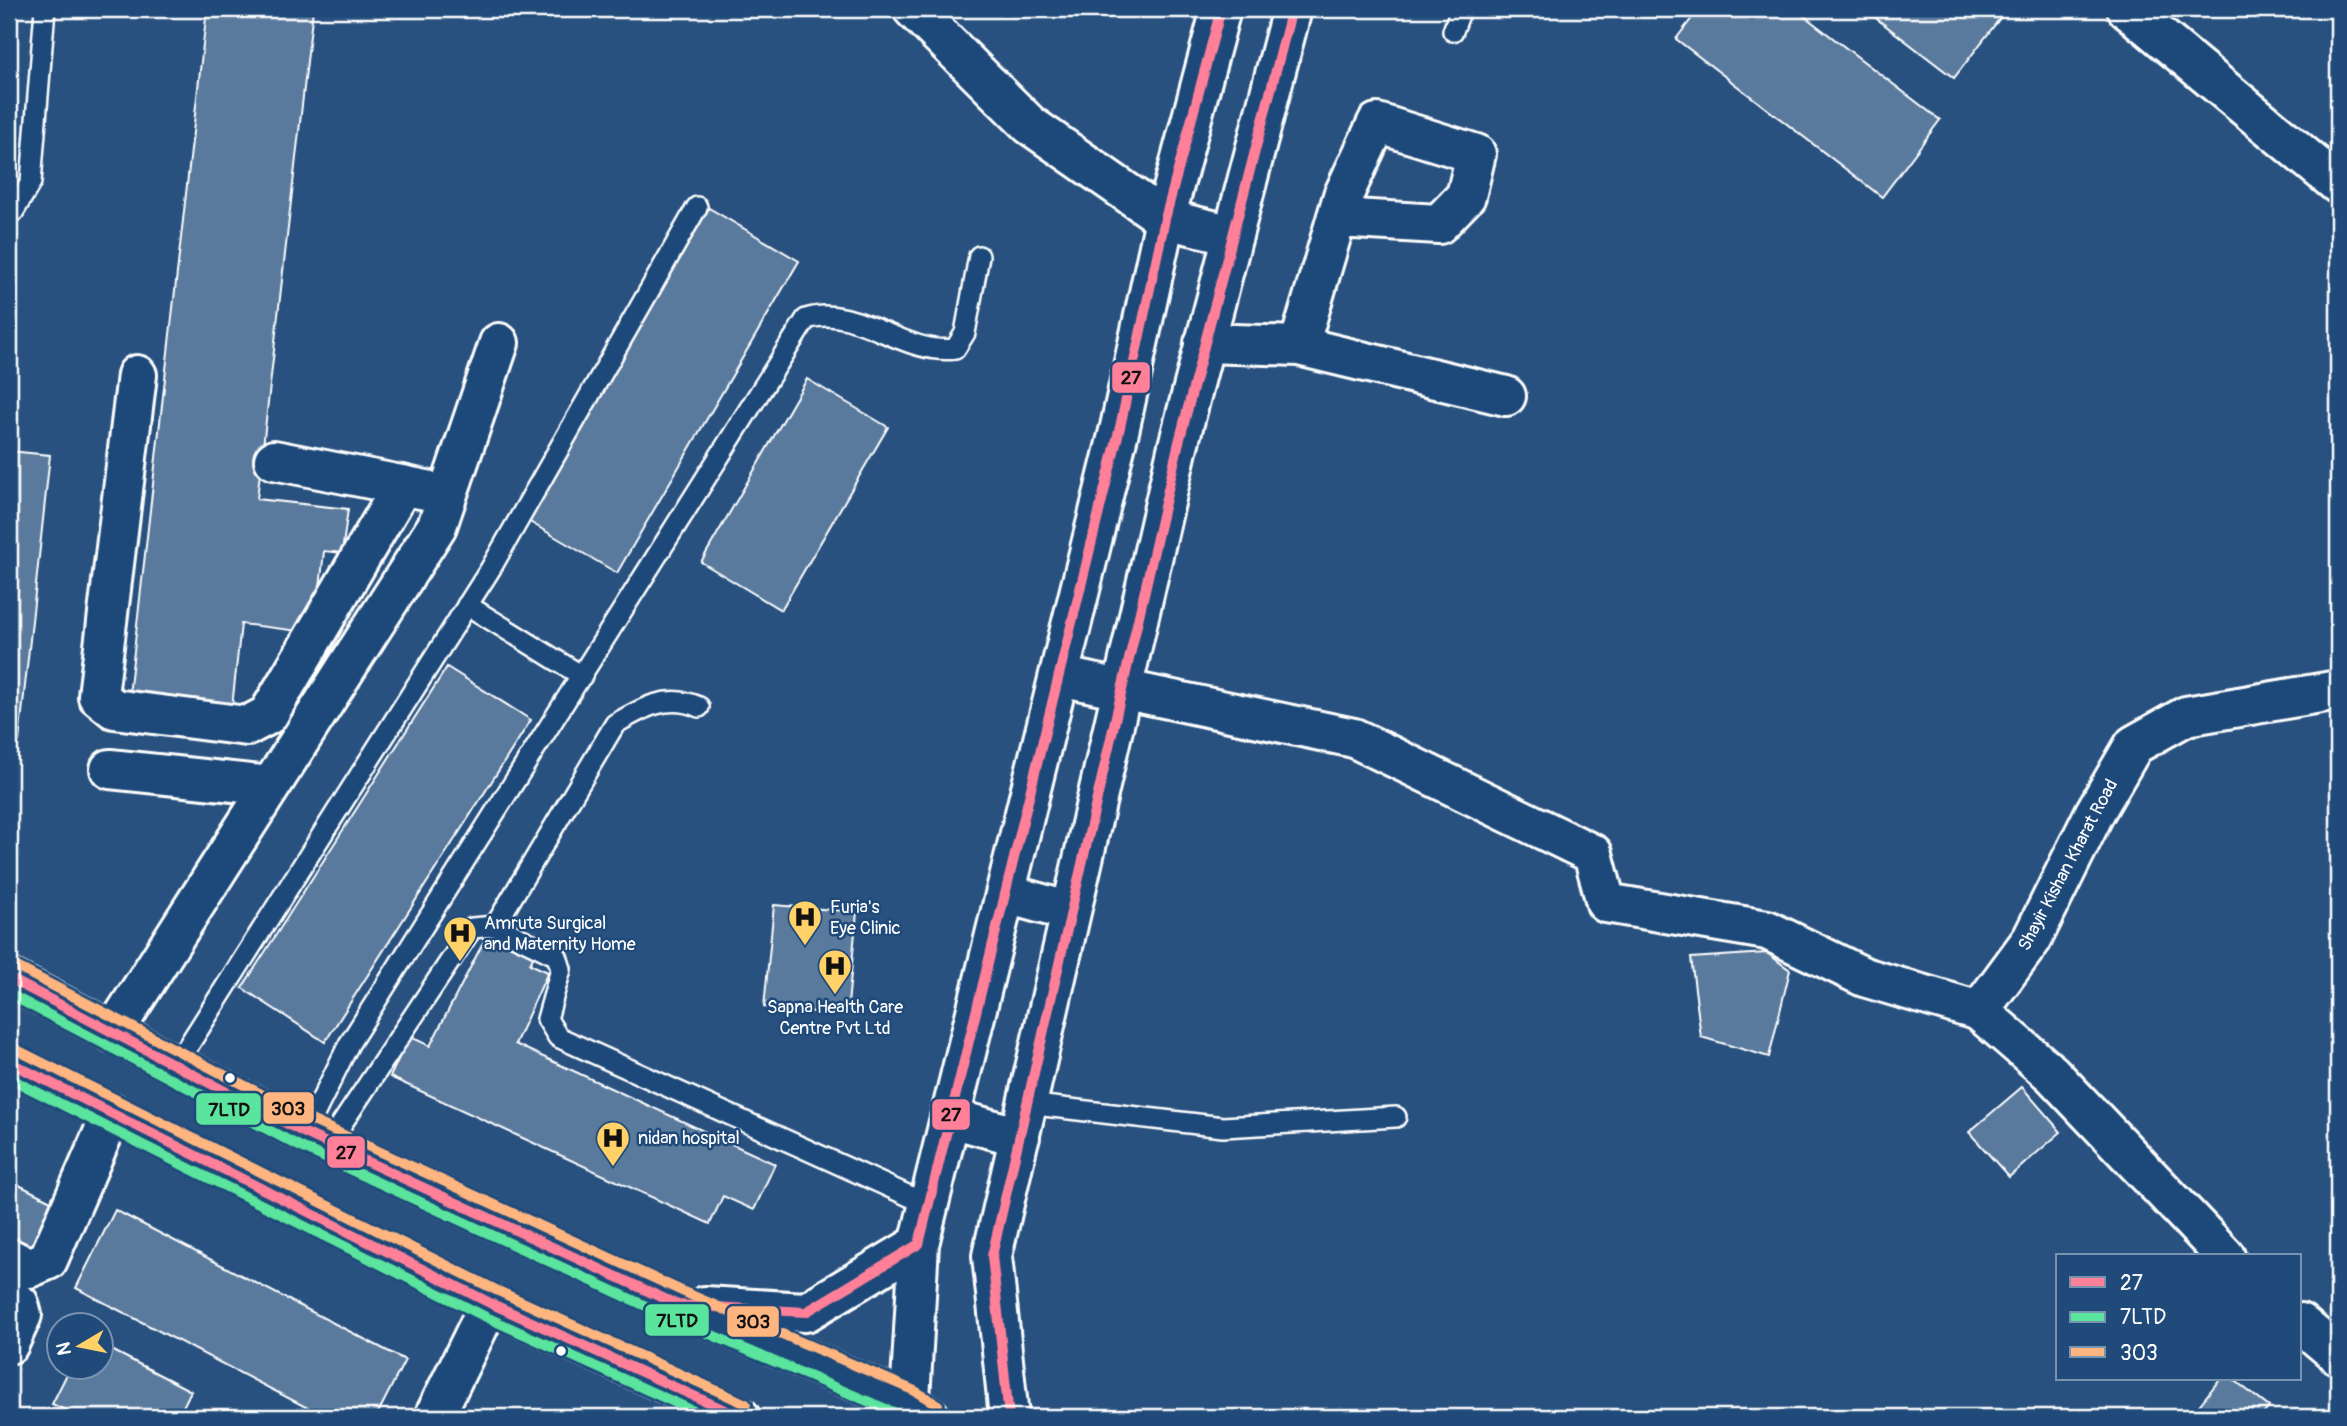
<svg xmlns="http://www.w3.org/2000/svg" width="2347" height="1426" font-family="Pangolin,sans-serif">
<style>
.building{fill:#5a7a9d;stroke:#fff;stroke-width:2}
.lines{fill:none;stroke-linecap:round;stroke-linejoin:round}
.lane-casing{stroke:#fff;stroke-width:24}
.street-casing{stroke:#fff;stroke-width:44}
.primary-casing{stroke:#fff;stroke-width:44}
.lane{stroke:#1f4a7a;stroke-width:19}
.street{stroke:#1f4a7a;stroke-width:38}
.primary{stroke:#1f4a7a;stroke-width:38}
.bus-1-casing{stroke:#1f4a7a;stroke-width:16}
.bus-2-casing{stroke:#1f4a7a;stroke-width:16}
.bus-3-casing{stroke:#1f4a7a;stroke-width:16}
.bus-1{stroke:#ff8098;stroke-width:10}
.bus-2{stroke:#5ae49d;stroke-width:10}
.bus-3{stroke:#ffb580;stroke-width:10}
.bus-dot{fill:#fff;stroke:#1f4a7a;stroke-width:2.5}
.labels{text-anchor:middle;dominant-baseline:central;stroke-width:5;stroke-linejoin:round;paint-order:stroke}
.street-label{font-size:18px;fill:#fff;stroke:#1f4a7a}
.poi-label{font-size:18px;fill:#fff;stroke:#1f4a7a;text-anchor:start}
.line-badge{stroke:#1f4a7a;stroke-width:2.5}
.pale-badge-label{font-size:19px;text-anchor:middle;font-weight:bold;fill:#111}
</style>
<rect width="100%" height="100%" fill="#28517f"/>
<filter id="ink" filterUnits="userSpaceOnUse"><feTurbulence type="fractalNoise" baseFrequency=".0143" numOctaves="2"/><feDisplacementMap in="SourceGraphic" scale="14" xChannelSelector="R" yChannelSelector="G"/><feConvolveMatrix kernelMatrix="1 2 1 2 8 2 1 2 1" color-interpolation-filters="sRGB"/></filter>
<g filter="url(#ink)">
<path class="building" d="M207,9H313L257,499L348,509L342,553L324,551L315,633L241,624L232,707L129,695Z
M1699,9H1795L1940,120L1882,197L1676,39Z
M1864,9H2007L1954,78Z
M709,208L799,261L617,573L528,521Z
M807,379L888,427L781,610L701,562Z
M9,451L50,455L19,741L9,739Z
M447,667L531,720L325,1042L242,988Z
M774,905L857,912L847,1015L764,1007Z
M487,935L534,956L530,964L548,972L515,1044L775,1164L754,1210L723,1196L710,1224L390,1077L409,1036L430,1046Z
M1767,953L1790,970L1769,1057L1701,1037L1691,958Z
M2022,1087L2061,1132L2009,1177L1969,1132Z
M9,1180L53,1202L29,1250L9,1240Z
M115,1210L405,1360L376,1417H325L76,1288Z
M102,1345L191,1391L178,1417H80L52,1404L71,1366H102Z
M2220,1379H2233L2269,1407L2261,1417H2190Z"/>
<g class="lines">
<g class="lane-casing">
<path id="lane" d="M1453,31L1461,9
M9,212L14,211L31,182L45,9
M467,605L582,676
M495,926L615,724C642,708 668,693 699,707
M176,1065L491,568L697,207
M1027,1104L1223,1127L1396,1117
M305,1133L349,1044L806,319C855,303 904,356 955,349L965,333L979,256
M329,1143L472,928L495,926L557,956L561,969L547,1019L558,1037L929,1205"/>
</g>
<g class="street-casing">
<path id="street" d="M913,9L1030,125L1165,219L1233,235
M2127,9L2338,184
M1204,343L1299,346L1506,396
M1299,346L1343,196L1377,123L1476,154L1466,196L1439,224L1337,218
M137,375L98,696L114,709L247,726L268,715L403,485
M274,460L426,490
M1059,676L1354,738L1593,854L1606,903L1767,930L1864,977L1979,1011L2052,1074L2225,1256
M110,769L271,786
M1979,1011L2032,939L2095,812L2134,745L2186,716L2338,690
M113,1033L437,526L499,343
M9,1258L29,1268L48,1260L112,1113
M9,1299L19,1304L22,1315L9,1344
M2300,1323L2338,1355
M434,1417L490,1303"/>
</g>
<g class="primary-casing">
<path id="primary" d="M1007,894L1071,912
M9,978L305,1133L678,1305L910,1404L929,1416
M9,1062L490,1303L740,1417
M951,1118L1020,1137
M705,1306L806,1312L919,1244
M909,1417L919,1244L1120,427L1165,219L1221,9
M1009,1417L992,1256L1178,446L1292,9"/>
</g>
<use href="#lane" class="lane"/>
<use href="#street" class="street"/>
<use href="#primary" class="primary"/>
<g class="bus-1-casing">
<path id="bus-1" d="M9,978L305,1133L678,1305L806,1312L919,1244L1120,427L1165,219L1221,9
M9,1062L490,1303L740,1417
M1009,1417L992,1256L1178,446L1292,9"/>
</g>
<g class="bus-2-casing">
<path id="bus-2" d="M9,994L299,1146L672,1318L905,1417
M9,1078L484,1316L707,1417"/>
</g>
<g class="bus-3-casing">
<path id="bus-3" d="M15,966L311,1120L684,1292L915,1391L938,1405
M15,1049L496,1290L746,1404"/>
</g>
<use href="#bus-1" class="bus-1"/>
<use href="#bus-2" class="bus-2"/>
<use href="#bus-3" class="bus-3"/>
</g>
</g>
<defs>
<g id="hospital-pin" transform="scale(1.75)"><path d="M0 17L-7.5 6A9.5 9.5 0 1 1 7.5 6Z" fill="#ffd166" stroke="#1f4a7a"/><path d="M-5-5h3v3.5h4V-5h3V5h-3V1.5h-4V5h-3Z" fill="#111"/></g>
</defs>
<g fill-rule="evenodd">
<use href="#hospital-pin" x="805" y="917"/>
<use href="#hospital-pin" x="460" y="933"/>
<use href="#hospital-pin" x="835" y="966"/>
<use href="#hospital-pin" x="613" y="1138"/>
</g>
<g class="bus-dot">
<circle cx="230" cy="1078" r="6"/>
<circle cx="561" cy="1351" r="6"/>
</g>
<g class="labels">
<g class="street-label">
<text transform="translate(2068 865) rotate(-62)">Shayir Kishan Kharat Road</text>
</g>
<g class="poi-label">
<text x="830" y="907">Furia's<tspan x="830" dy="21">Eye Clinic</tspan></text>
<text x="484" y="923">Amruta Surgical<tspan x="484" dy="21">and Maternity Home</tspan></text>
<text x="835" y="1007" text-anchor="middle">Sapna Health Care<tspan x="835" dy="21">Centre Pvt Ltd</tspan></text>
<text x="638" y="1138">nidan hospital</text>
</g>
</g>
<g class="line-badge">
<rect x="1111" y="361" width="40" height="33" rx="7" fill="#ff8098"/>
<rect x="262" y="1091" width="53" height="34" rx="7" fill="#ffb580"/>
<rect x="195" y="1092" width="67" height="34" rx="7" fill="#5ae49d"/>
<rect x="931" y="1098" width="40" height="33" rx="7" fill="#ff8098"/>
<rect x="326" y="1135" width="40" height="34" rx="7" fill="#ff8098"/>
<rect x="644" y="1303" width="66" height="34" rx="7" fill="#5ae49d"/>
<rect x="726" y="1305" width="54" height="33" rx="7" fill="#ffb580"/>
</g>
<g class="pale-badge-label">
<text x="1131" y="384">27</text>
<text x="288" y="1115">303</text>
<text x="229" y="1116">7LTD</text>
<text x="951" y="1121">27</text>
<text x="346" y="1159">27</text>
<text x="677" y="1327">7LTD</text>
<text x="753" y="1328">303</text>
</g>
<rect width="2347" height="1426" fill="none" stroke="#1f4a7a" stroke-width="35"/>
<rect x="18" y="18" width="2312" height="1391" fill="none" stroke="#fff" stroke-width="2.5" filter="url(#ink)"/>
<rect x="2056" y="1254" width="245" height="126" fill="#1f4a7a" stroke="#7992af" stroke-width="2"/>
<rect x="2070" y="1277" width="35" height="10" fill="#ff8098" stroke="#7992af" stroke-width="2"/>
<text x="2120" y="1290" font-size="21" fill="#ffffff">27</text>
<rect x="2070" y="1312" width="35" height="10" fill="#5ae49d" stroke="#7992af" stroke-width="2"/>
<text x="2120" y="1324" font-size="21" fill="#ffffff">7LTD</text>
<rect x="2070" y="1347" width="35" height="10" fill="#ffb580" stroke="#7992af" stroke-width="2"/>
<text x="2120" y="1360" font-size="21" fill="#ffffff">303</text>
<g transform="translate(80 1346) rotate(260)"><circle r="33" fill="#1f4a7a" stroke="#7992af" stroke-width="2"/>
<path d="M0-5L12 26L0 18L-12 26Z" fill="#ffd166"/>
<text y="-10" font-size="19" font-weight="bold" text-anchor="middle" fill="#ffffff">N</text>
</g>
</svg>
